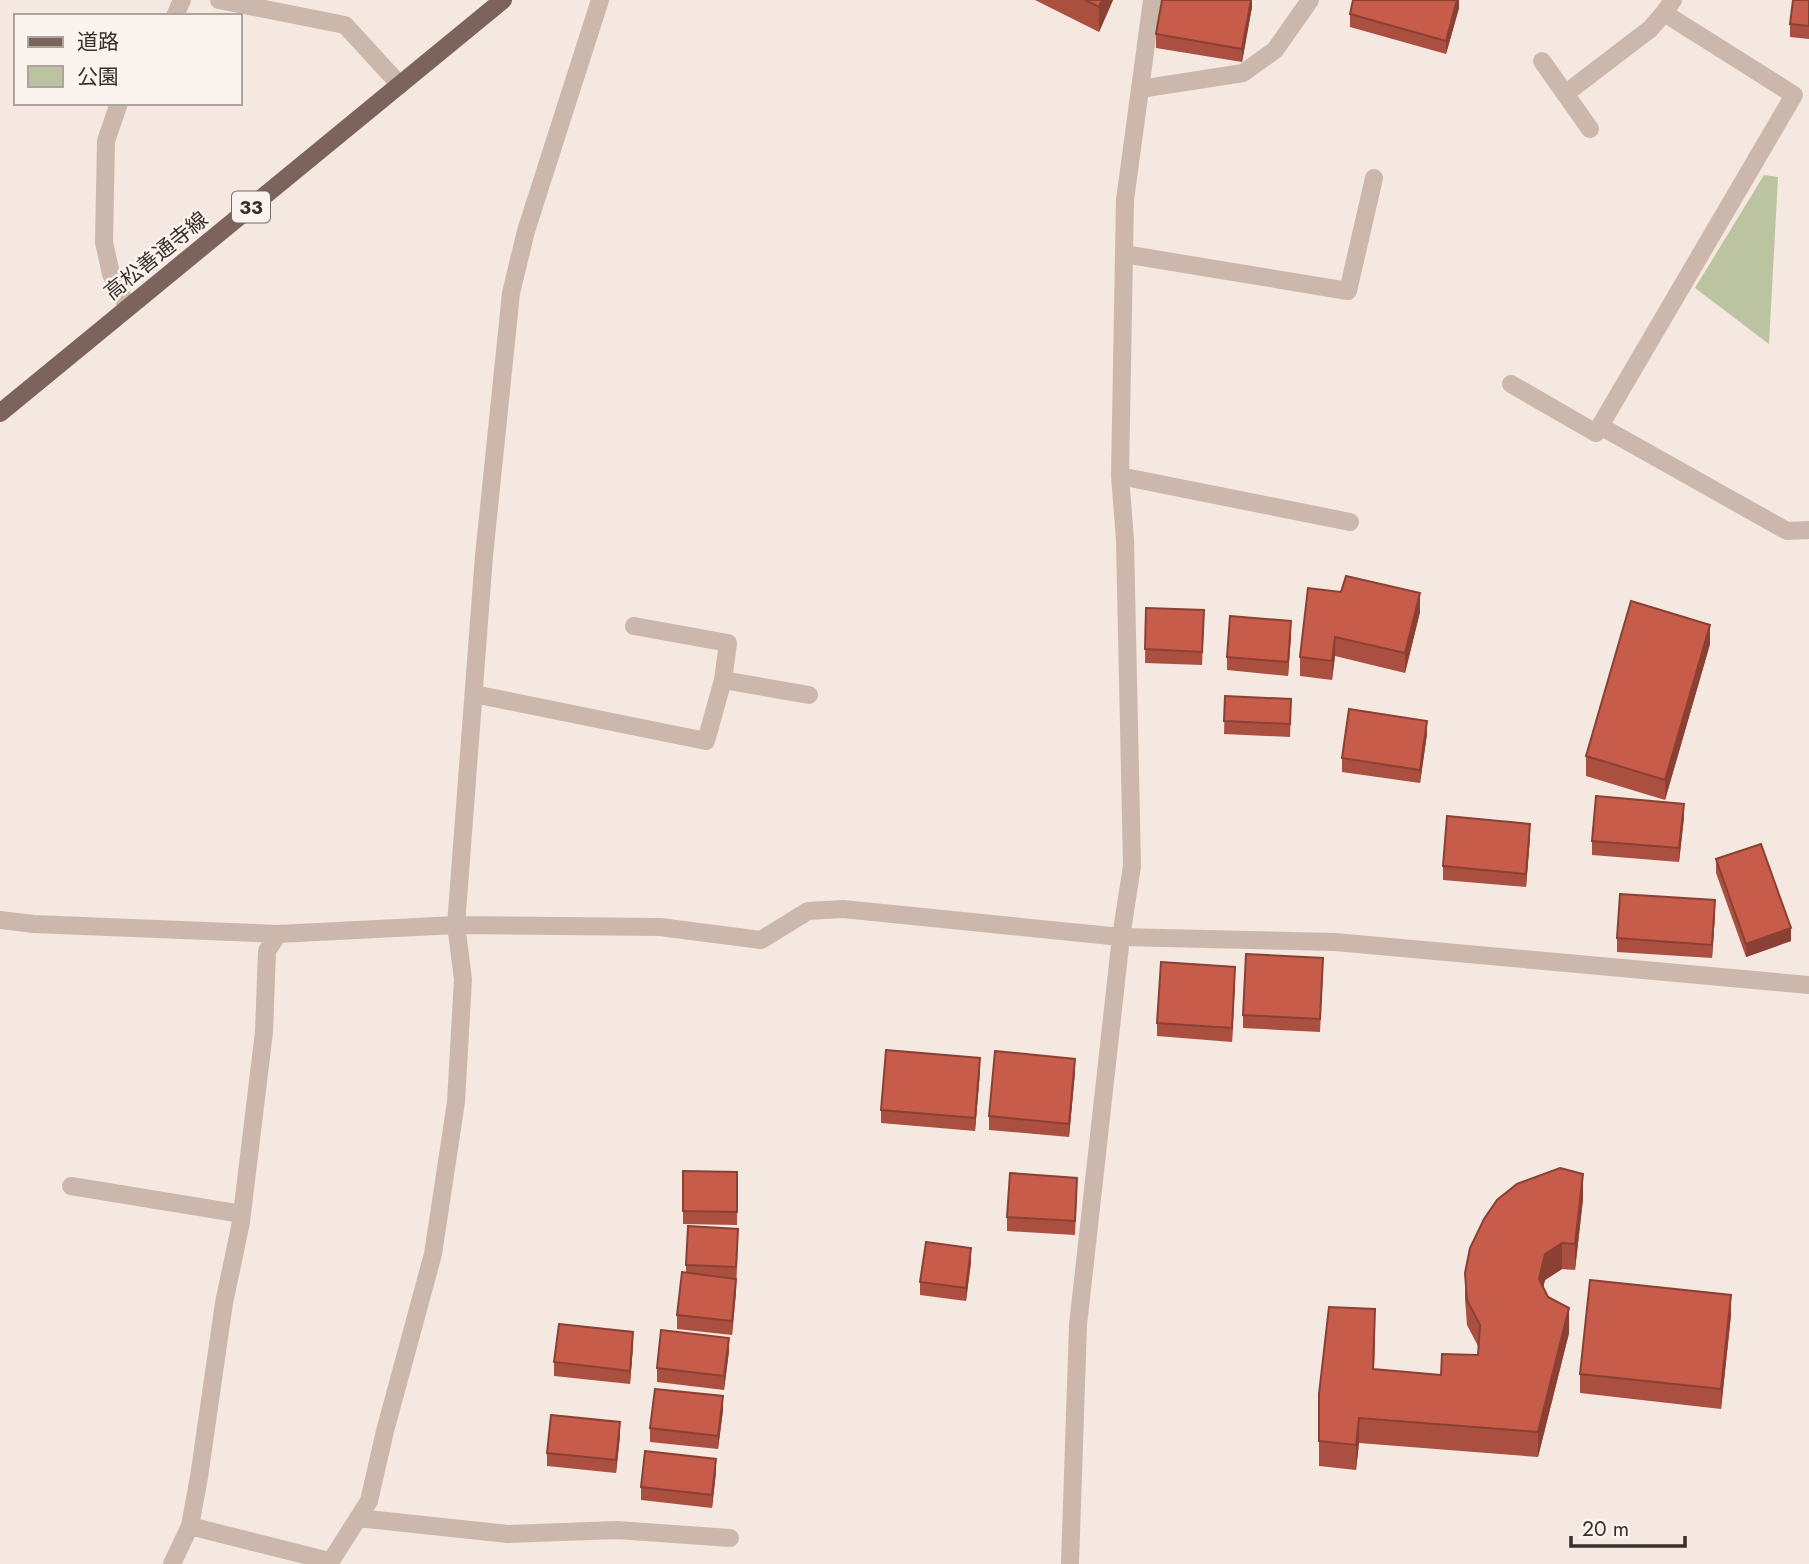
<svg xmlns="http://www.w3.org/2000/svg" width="1809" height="1564" font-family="Jost,'Noto Sans JP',sans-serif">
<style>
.green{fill:#bbc3a0}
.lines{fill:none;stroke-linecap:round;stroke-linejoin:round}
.lane{stroke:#ccb7ac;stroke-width:18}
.street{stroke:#ccb7ac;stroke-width:18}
.primary{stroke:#7c635c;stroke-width:18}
.wall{fill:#ab4f40}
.shaded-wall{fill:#8b4034}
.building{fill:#c75c4b;stroke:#8b4034;stroke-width:2}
.labels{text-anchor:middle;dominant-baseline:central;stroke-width:5;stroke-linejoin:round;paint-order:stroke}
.shield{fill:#fbf3ed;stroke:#746965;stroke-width:2}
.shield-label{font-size:19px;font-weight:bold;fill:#3a2e2b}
.street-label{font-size:21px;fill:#3a2e2b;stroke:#fbf3ed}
</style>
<rect width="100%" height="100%" fill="#f4e8e0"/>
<path class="green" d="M1764,175L1778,177L1769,344L1695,288Z"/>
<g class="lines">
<path class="lane" d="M175,16L182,0
M1140,89L1243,73L1275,50L1310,0
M119,103L106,141L104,242L111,274L128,308
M1124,254L1348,291L1374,178"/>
<path class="street" d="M219,0L345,25L400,85
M1673,0L1664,13L1794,95L1600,426L1787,531L1809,530
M1542,61L1590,129
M1565,94L1650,29L1664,13
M1511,384L1596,433L1600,426
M1120,476L1350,522
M723,680L809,695
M474,694L706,741L723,680L728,643L634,626
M0,920L34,924L278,934
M71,1186L242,1214
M358,1518L508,1534L617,1530L730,1538
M329,1561L190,1526L199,1477L224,1303L241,1222L264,1032L267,951L278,934L456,925L660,927L761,940L808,911L843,909L1121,937L1335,942L1809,985
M172,1564L190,1526
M329,1564L369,1501L385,1431L433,1254L456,1102L463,979L456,925L484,556L511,293L526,231L600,0
M1070,1564L1078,1325L1121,937L1132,866L1125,540L1120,476L1125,200L1152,0"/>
<path class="primary" d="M0,413L503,0"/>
</g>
<path class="wall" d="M1035,0H1113L1099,32Z
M1252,0V7L1242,62L1156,48V34Z
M1459,0V8L1446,54L1350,27V14Z
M1809,0V39L1790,37V24Z
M1308,588L1420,612L1405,673L1335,656L1332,680L1300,676V657Z
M1146,608L1204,624L1202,665L1145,663Z
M1291,635L1288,676L1227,670V657Z
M1710,644L1665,800L1586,776V756Z
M1225,696L1291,712L1290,737L1224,734Z
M1427,734L1420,783L1342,772V758Z
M1684,817L1679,862L1592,855V841Z
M1530,837L1526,887L1443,880V866Z
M1716,859L1791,941L1746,957L1716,873Z
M1715,914L1712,958L1617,952V938Z
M1323,972L1320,1032L1243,1028V1015Z
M1235,981L1232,1042L1157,1036V1023Z
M980,1072L975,1131L881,1123V1110Z
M1075,1072L1069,1137L989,1130V1116Z
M683,1171L737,1172V1225L683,1224Z
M1077,1191L1075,1235L1007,1231V1217Z
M1583,1199L1575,1270L1562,1269L1545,1280L1543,1287L1569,1333L1538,1457L1359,1443L1356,1470L1319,1466V1394L1375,1335L1374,1369L1441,1375L1478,1355L1479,1348L1467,1325L1465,1299V1273Z
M738,1242L736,1292L732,1335L677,1329V1315L686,1273V1265Z
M971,1262L966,1301L920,1295V1282Z
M1731,1315L1721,1409L1580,1393V1374Z
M633,1346L630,1384L554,1376V1362Z
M729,1351L724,1390L657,1382V1368Z
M723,1410L718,1449L650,1442V1428Z
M620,1436L616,1473L547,1466V1453Z
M716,1472L712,1508L641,1500V1487Z"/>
<path class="shaded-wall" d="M1102,0H1113L1099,32V7Z
M1251,0H1252V7L1242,62V49Z
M1457,0H1459V8L1446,54V41Z
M1420,593V612L1405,673V653Z
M1291,621V635L1288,676V662Z
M1710,625V644L1665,800V780Z
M1335,637V656L1332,680V661Z
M1427,721V734L1420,783V770Z
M1684,804V817L1679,862V848Z
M1530,824V837L1526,887V874Z
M1715,900V914L1712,958V945Z
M1791,928V941L1746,957V944Z
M1235,967V981L1232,1042V1028Z
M980,1058V1072L975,1131V1118Z
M1075,1059V1072L1069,1137V1124Z
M1583,1174V1199L1575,1270V1244Z
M1562,1243V1269L1545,1280L1539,1305V1279L1545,1254Z
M971,1248V1262L966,1301V1288Z
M736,1279V1292L732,1335V1321Z
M1731,1295V1315L1721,1409V1389Z
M1569,1308V1333L1538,1457V1432Z
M1375,1309V1335L1373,1394V1369Z
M633,1332V1346L630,1384V1371Z
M729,1338V1351L724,1390V1376Z
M723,1396V1410L718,1449V1436Z
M1359,1418V1443L1356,1470V1445Z
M620,1422V1436L616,1473V1460Z
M716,1459V1472L712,1508V1495Z"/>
<path class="building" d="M1085,0H1102L1099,7Z
M1162,0H1251L1242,49L1156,34Z
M1353,0H1457L1446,41L1350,14Z
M1793,0H1809V26L1790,24Z
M1346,576L1420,593L1405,653L1335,637L1332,661L1300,657L1308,588L1341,592Z
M1631,601L1710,625L1665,780L1586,756Z
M1146,608L1204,610L1202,652L1145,649Z
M1230,616L1291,621L1288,662L1227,657Z
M1225,696L1291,699L1290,724L1224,721Z
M1349,709L1427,721L1420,770L1342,758Z
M1596,796L1684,804L1679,848L1592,841Z
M1447,816L1530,824L1526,874L1443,866Z
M1761,844L1791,928L1746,944L1716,859Z
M1620,894L1715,900L1712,945L1617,938Z
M1246,954L1323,958L1320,1019L1243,1015Z
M1161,962L1235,967L1232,1028L1157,1023Z
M886,1050L980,1058L975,1118L881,1110Z
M995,1051L1075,1059L1069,1124L989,1116Z
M1560,1168L1583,1174L1575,1244L1562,1243L1545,1254L1539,1279L1548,1297L1569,1308L1538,1432L1359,1418L1356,1445L1319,1441V1394L1329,1307L1375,1309L1373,1369L1441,1375L1442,1354L1478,1355L1480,1325L1467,1300L1465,1273L1470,1248L1484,1219L1497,1200L1517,1184Z
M683,1171L737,1172V1212L683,1211Z
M1010,1173L1077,1178L1075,1221L1007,1217Z
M688,1226L738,1229L736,1267L686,1265Z
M926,1242L971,1248L966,1288L920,1282Z
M682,1272L736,1279L732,1321L677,1315Z
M1590,1280L1731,1295L1721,1389L1580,1374Z
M559,1324L633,1332L630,1371L554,1362Z
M661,1330L729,1338L724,1376L657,1368Z
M655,1389L723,1396L718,1436L650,1428Z
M551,1415L620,1422L616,1460L547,1453Z
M645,1451L716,1459L712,1495L641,1487Z"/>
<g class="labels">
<rect class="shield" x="232" y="191.5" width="38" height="31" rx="5"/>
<g class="shield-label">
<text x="251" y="207">33</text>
</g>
<g class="street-label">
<text transform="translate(156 256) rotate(-39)">高松善通寺線</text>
</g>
</g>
<rect x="14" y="14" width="228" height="91" fill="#fbf3ed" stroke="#aea49f" stroke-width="2"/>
<rect x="28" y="37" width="35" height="10" fill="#7c635c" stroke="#aea49f" stroke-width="2"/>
<text x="77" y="49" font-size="21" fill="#3a2e2b">道路</text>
<rect x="28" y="66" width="35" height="21" fill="#bbc3a0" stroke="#aea49f" stroke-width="2"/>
<text x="77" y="84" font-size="21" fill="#3a2e2b">公園</text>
<path d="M1571 1536v10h114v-10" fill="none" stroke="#3a2e2b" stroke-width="3.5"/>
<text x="1582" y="1536" font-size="21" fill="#3a2e2b" stroke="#fbf3ed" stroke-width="5" paint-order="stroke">20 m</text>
</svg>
